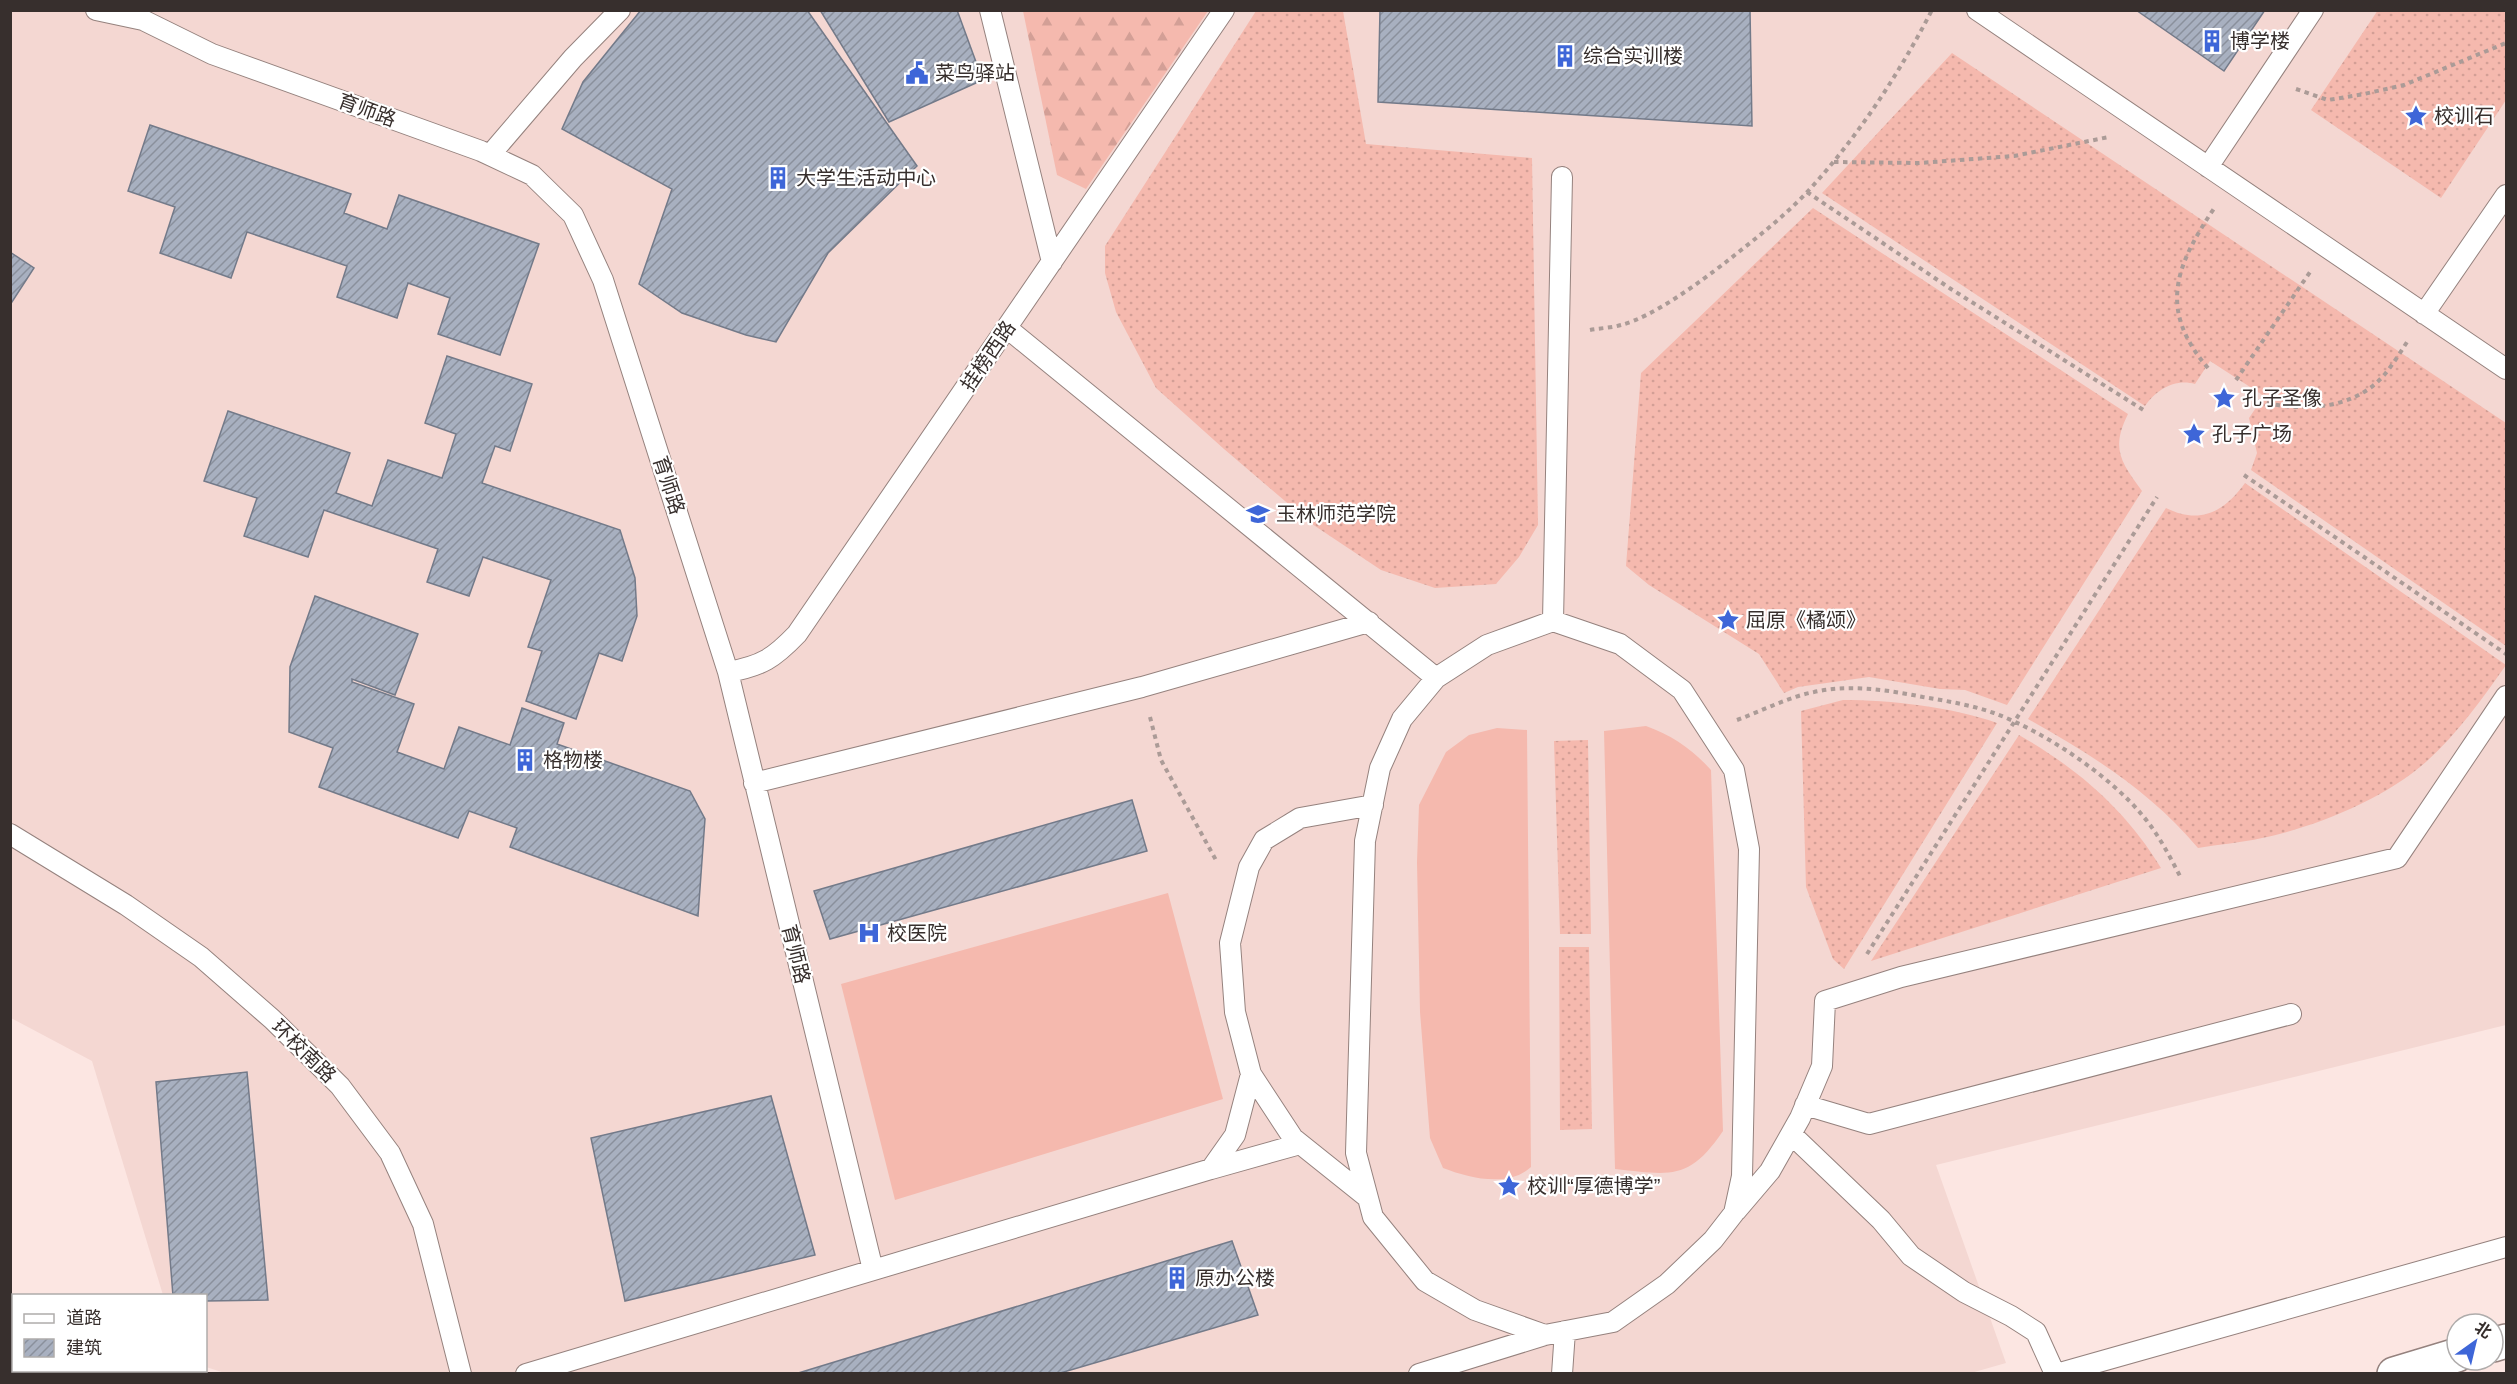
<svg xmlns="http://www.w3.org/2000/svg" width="2517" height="1384" font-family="Helvetica,'Noto Sans SC',sans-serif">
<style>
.built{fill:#f4d7d2}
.grass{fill:url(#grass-dots)}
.forest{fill:url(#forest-firs)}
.garden{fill:#f5b9ae}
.building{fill:url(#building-hatch);stroke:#737a89;stroke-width:1.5}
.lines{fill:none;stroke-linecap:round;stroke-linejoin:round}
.lane-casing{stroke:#95827e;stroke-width:22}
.primary-casing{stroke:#95827e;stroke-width:36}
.path{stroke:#ab9b97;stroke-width:4;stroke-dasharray:4.5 4.5;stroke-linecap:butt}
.lane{stroke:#fff;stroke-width:20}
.primary{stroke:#fff;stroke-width:33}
.labels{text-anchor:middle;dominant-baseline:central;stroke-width:4.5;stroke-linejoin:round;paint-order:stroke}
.poi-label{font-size:20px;fill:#372f2d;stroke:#fff;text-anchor:start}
.street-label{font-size:20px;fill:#372f2d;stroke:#fff}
</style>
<defs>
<pattern id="grass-dots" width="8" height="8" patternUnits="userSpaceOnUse" patternTransform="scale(1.5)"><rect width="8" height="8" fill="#f5b9ae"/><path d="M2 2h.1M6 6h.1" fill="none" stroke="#d39f96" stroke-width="1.8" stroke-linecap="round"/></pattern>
<pattern id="forest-firs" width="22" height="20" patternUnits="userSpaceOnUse" patternTransform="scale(1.5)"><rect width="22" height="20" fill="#f5b9ae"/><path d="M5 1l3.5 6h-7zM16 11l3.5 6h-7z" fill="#d39f96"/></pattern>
<pattern id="building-hatch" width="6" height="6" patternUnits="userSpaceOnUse" patternTransform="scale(1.5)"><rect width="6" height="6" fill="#a8b0c0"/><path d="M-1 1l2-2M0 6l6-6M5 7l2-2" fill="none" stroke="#8a909c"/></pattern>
</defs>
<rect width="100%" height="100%" fill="#fce6e2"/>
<path class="built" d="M10,11H2506V1025L1936,1165L2006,1363L1971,1373L228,1374L206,1367V1296L163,1295L92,1061L11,1018Z"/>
<path class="grass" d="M2378,10L2506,11V100L2441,198L2311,110Z
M1256,11H1343L1366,144L1532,158L1538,525L1519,557L1496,584L1435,588L1381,570L1312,524L1224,449L1156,388L1116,312L1105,273V246Z
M1952,53L2506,423V646L2251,470L2257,453L2249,418L2264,396L2210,361L2195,384C2175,378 2156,390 2145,406L1822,193Z
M1813,208L2128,414C2111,448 2120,461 2142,491L2007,705L1965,690L1940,689L1869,677L1798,687L1784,693L1759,654L1649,585L1626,566L1641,373Z
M2245,483L2506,665C2482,699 2458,733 2427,761C2386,798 2316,827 2262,838C2241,843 2219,844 2198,848C2151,792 2091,754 2028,719L2166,508C2200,525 2224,512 2245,483Z
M1843,700C1890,700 1953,707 1997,723L1844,969L1833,959L1806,887L1801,711Z
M2019,735C2077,768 2126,810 2161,868L1871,961Z
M1588,740L1591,934H1560L1554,741Z
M1559,947H1589L1592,1129L1560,1130Z"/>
<path class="forest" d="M1023,11H1208L1086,189L1057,175Z"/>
<path class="garden" d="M1646,726C1673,736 1692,749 1711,770L1723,1131C1689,1181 1671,1175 1615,1169L1604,731Z
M1497,728L1527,730L1531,1167C1508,1188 1469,1178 1443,1168L1430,1138L1420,1012L1417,862L1419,805L1446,752L1469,735Z
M1168,893L1223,1099L895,1200L841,984Z"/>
<path class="building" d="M641,10H807L917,166L828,253L776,342L746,335L682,313L639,284L672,189L562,129L583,82Z
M820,10H957L976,62V83L889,122Z
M1380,10H1750L1752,126L1378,102Z
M2136,10H2265L2224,71Z
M150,125L351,194L344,213L387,229L399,195L539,244L500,355L438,334L450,298L408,283L397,318L337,297L347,266L247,232L231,278L160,253L175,207L128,191Z
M10,252L34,268L10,305Z
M447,356L532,384L510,451L495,446L482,483L620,530L635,578L637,616L622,661L599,653L576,719L526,701L542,651L528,647L551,580L483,557L469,596L427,582L438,549L324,510L308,557L244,536L257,498L204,481L228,411L350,453L336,493L372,506L388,460L442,478L456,434L425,423Z
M315,596L418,634L395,695L352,679V682L414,704L397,752L444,769L459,727L510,745L522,708L564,723L557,744L690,791L705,819L698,916L510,847L517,828L469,811L458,838L319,787L333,748L289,732L290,667Z
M1132,800L1147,851L830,939L814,891Z
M247,1072L268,1300L206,1301V1296H173L156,1082Z
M771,1096L815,1255L625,1301L591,1138Z
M1232,1241L1258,1315L1057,1374H795Z"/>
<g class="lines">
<g class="lane-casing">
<path id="lane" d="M96,10L143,20L212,54L481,151L532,175L573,215L603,280L728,672L873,1270
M990,10L1052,262
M1977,10L2506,369
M490,155L573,58L620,10
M2208,167L2313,10
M2424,314L2506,195
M1007,328L1436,678
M1553,621L1562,177
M728,672C762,666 774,658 797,634L1224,10
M754,783L1142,687L1369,622
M10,834L126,905L201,957L272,1019L340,1086L390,1153L423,1224L461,1374
M1805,1105L1869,1124L2291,1014
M1791,1134L1881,1220L1911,1256L1964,1292L2011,1316L2036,1332L2055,1374
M1211,1169L1300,1144
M1368,1198L1293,1138L1251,1074L1235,1012L1230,943L1249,867L1264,840L1300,818L1373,805
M1736,1211L1770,1171L1800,1118L1822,1066L1825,1001L1901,977L2397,858L2506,696
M526,1374L1211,1169L1235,1135L1251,1074
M1419,1374L1545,1335L1613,1322L1667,1284L1713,1240L1734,1213L1742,1176L1749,849L1734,770L1682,690L1620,644L1553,621L1487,645L1436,678L1402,719L1380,768L1365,841L1356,1153L1373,1217L1425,1281L1475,1310L1545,1335
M1562,1374L1565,1331
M2056,1374L2506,1247"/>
</g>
<g class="primary-casing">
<path id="primary" d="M2493,1345L2506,1341
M2394,1374L2457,1355"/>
</g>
<path class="path" d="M2296,89L2328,100L2364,94L2404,85L2506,43
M1834,162L1919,163L2014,156L2109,137
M1807,192L1951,289L2145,411
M1590,330C1600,328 1611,328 1621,325C1653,317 1700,282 1726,262C1755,239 1784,217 1809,190C1857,138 1899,74 1932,10
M2208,368C2157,309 2176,265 2215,207
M2236,380L2310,272
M2258,401C2300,412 2354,411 2385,374C2394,363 2401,351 2409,339
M2244,475L2506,654
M1150,717L1161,760L1217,862
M1737,720C1762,711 1788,697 1814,692C1850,684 1888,690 1923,697C1947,701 1971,705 1994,713C2045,732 2109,775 2143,816C2159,835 2170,857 2181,878
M1867,954L2157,497"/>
<use href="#lane" class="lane"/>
<use href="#primary" class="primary"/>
</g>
<defs>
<g id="building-bare" transform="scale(1.8)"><path d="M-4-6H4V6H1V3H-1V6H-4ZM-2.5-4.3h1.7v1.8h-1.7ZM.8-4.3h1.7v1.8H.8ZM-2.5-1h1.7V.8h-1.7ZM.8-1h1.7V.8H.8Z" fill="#3e66d8" stroke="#fff" stroke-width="2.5" paint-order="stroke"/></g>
<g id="civic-bare" transform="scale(1.8)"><path d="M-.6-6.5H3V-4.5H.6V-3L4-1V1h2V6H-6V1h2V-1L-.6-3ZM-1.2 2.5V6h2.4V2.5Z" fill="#3e66d8" stroke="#fff" stroke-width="2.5" paint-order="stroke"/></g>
<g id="sight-bare" transform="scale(1.8)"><path d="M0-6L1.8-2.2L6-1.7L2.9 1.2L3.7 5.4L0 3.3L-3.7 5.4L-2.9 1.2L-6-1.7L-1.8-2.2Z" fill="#3e66d8" stroke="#fff" stroke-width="2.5" paint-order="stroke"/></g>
<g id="university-bare" transform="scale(1.8)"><path d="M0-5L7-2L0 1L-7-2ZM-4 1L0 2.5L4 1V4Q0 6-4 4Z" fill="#3e66d8" stroke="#fff" stroke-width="2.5" paint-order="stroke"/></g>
<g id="hospital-bare" transform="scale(1.8)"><path d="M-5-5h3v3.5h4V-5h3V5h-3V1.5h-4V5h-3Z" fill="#3e66d8" stroke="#fff" stroke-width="2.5" paint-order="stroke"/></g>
</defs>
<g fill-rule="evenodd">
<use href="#building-bare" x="2212" y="41"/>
<use href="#building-bare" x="1565" y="56"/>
<use href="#civic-bare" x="917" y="73"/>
<use href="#sight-bare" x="2416" y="116"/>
<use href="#building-bare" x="778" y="178"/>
<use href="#sight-bare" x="2224" y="398"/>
<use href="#sight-bare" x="2194" y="434"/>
<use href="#university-bare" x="1258" y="514"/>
<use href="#sight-bare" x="1728" y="620"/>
<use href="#building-bare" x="525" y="760"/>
<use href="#hospital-bare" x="869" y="933"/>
<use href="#sight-bare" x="1509" y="1186"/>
<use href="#building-bare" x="1177" y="1278"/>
</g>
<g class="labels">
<g class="poi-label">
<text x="2230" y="41">博学楼</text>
<text x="1583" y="56">综合实训楼</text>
<text x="935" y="73">菜鸟驿站</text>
<text x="2434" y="116">校训石</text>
<text x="796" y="178">大学生活动中心</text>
<text x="2242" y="398">孔子圣像</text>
<text x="2212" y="434">孔子广场</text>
<text x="1276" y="514">玉林师范学院</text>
<text x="1746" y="620">屈原《橘颂》</text>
<text x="543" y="760">格物楼</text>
<text x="887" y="933">校医院</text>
<text x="1527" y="1186">校训“厚德博学”</text>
<text x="1195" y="1278">原办公楼</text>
</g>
<g class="street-label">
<text transform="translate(367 110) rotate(20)">育师路</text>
<text transform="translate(988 356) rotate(-56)">挂榜西路</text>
<text transform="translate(669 485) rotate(72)">育师路</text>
<text transform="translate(796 954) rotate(76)">育师路</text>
<text transform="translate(304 1051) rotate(44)">环校南路</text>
</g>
</g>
<rect width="2517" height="1384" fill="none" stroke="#372f2d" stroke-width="24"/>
<rect x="12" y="1294" width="195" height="78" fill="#ffffff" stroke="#afacab" stroke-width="1.5"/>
<rect x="24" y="1314" width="30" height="9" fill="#ffffff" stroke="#afacab" stroke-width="1.5"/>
<text x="66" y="1324" font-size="18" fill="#372f2d">道路</text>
<rect x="24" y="1339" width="30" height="18" fill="url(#building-hatch)" stroke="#afacab" stroke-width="1.5"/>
<text x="66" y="1354" font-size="18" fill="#372f2d">建筑</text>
<g transform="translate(2475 1342) rotate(34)"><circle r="28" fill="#ffffff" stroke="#afacab" stroke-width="1.5"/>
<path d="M0-4.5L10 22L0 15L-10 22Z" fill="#3e66d8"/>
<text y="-9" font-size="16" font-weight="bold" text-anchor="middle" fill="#372f2d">北</text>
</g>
</svg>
